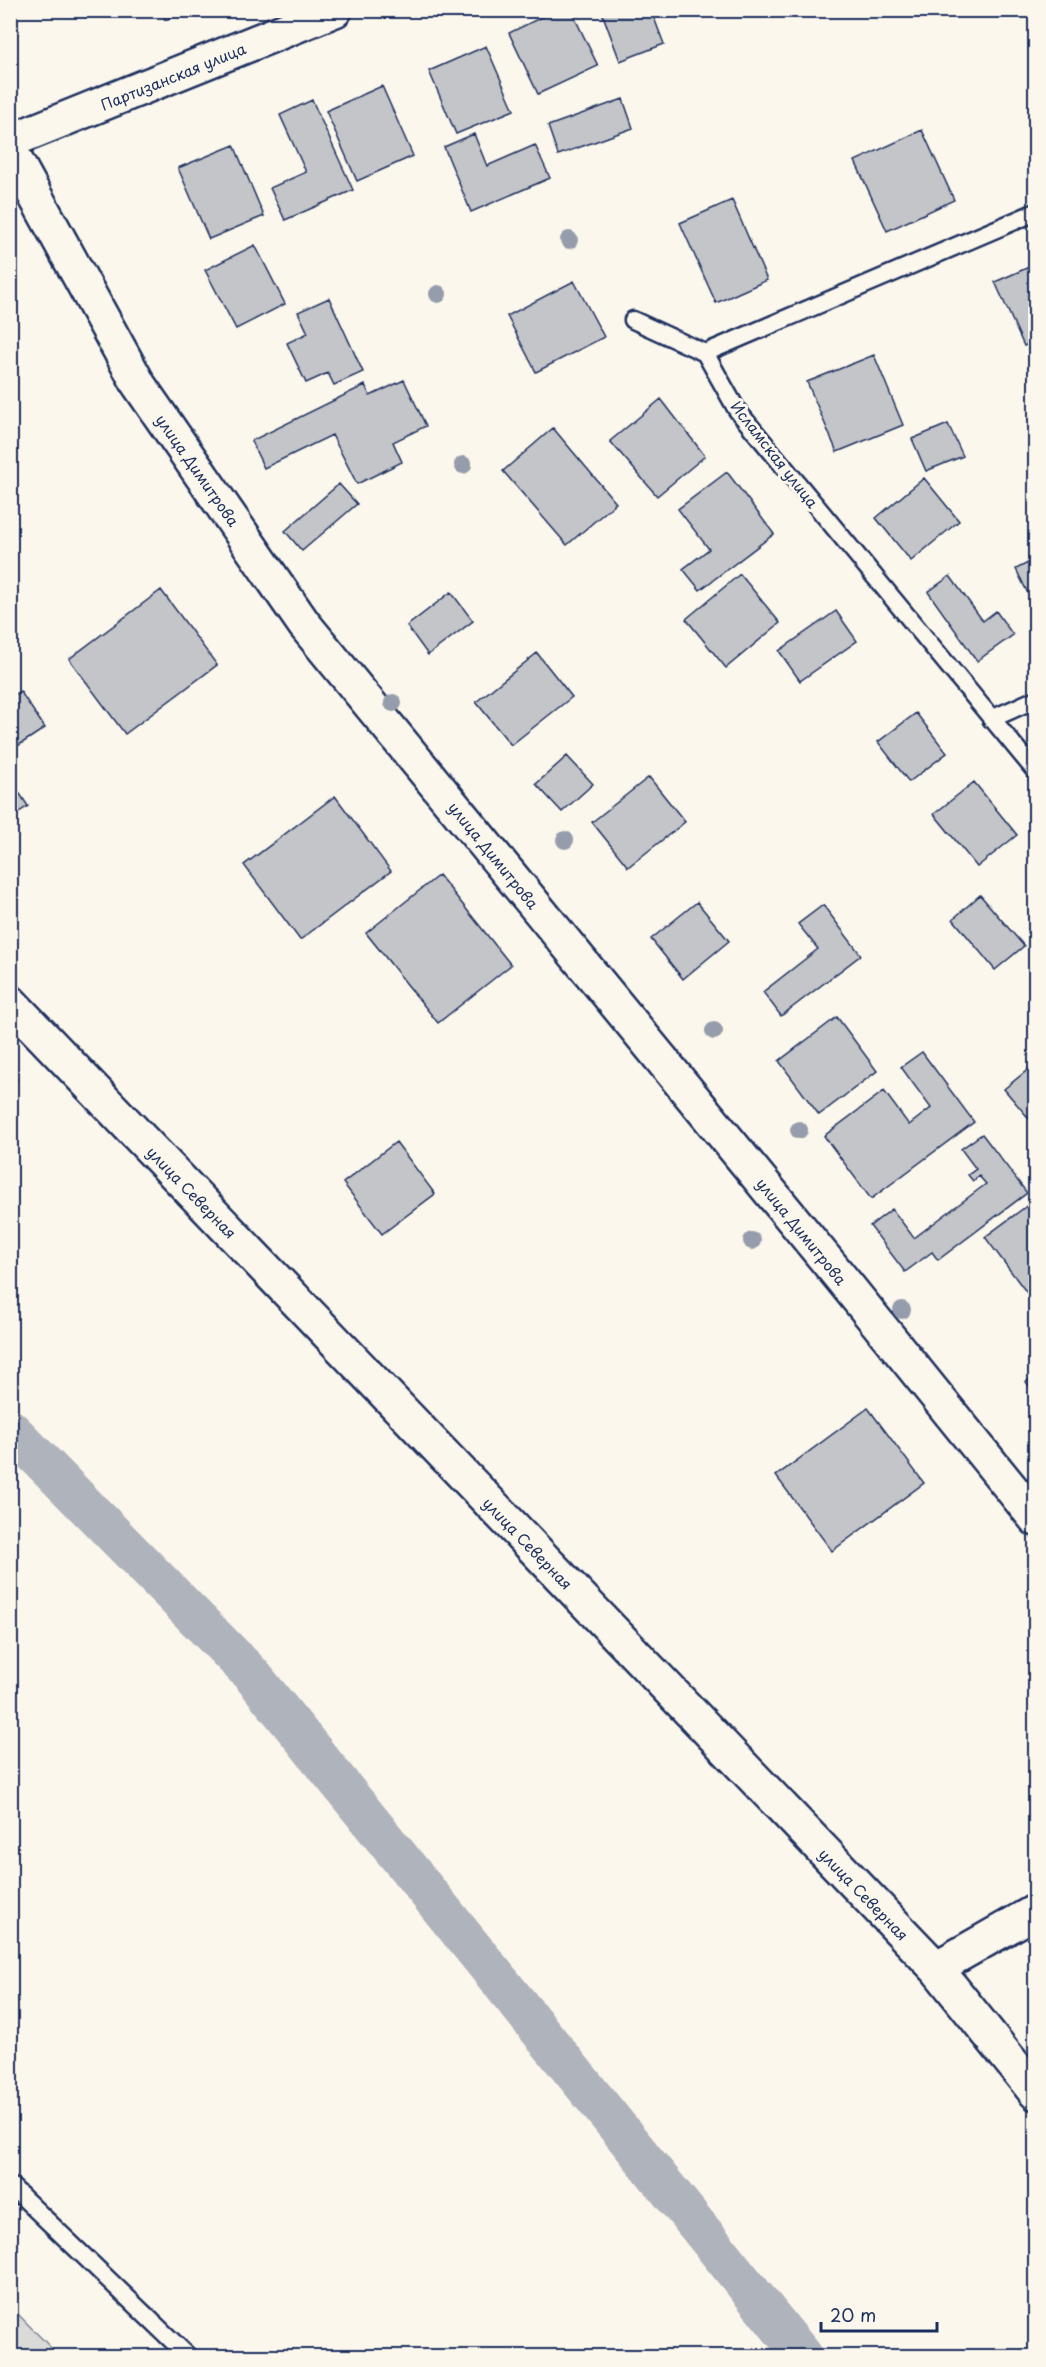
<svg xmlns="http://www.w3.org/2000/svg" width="1046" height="2367" font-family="'Playpen Sans',sans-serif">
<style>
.green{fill:#dadad7;stroke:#7a849a;stroke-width:1.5}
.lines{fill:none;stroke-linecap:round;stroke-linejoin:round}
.canal{stroke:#afb3bb;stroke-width:40}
.building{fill:#c3c5c9;stroke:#1b2f5e;stroke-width:1.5}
.service-casing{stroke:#1b2f5e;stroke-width:21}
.minor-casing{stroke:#1b2f5e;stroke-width:38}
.tertiary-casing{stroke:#1b2f5e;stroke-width:38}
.service{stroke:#fbf7ec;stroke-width:16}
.minor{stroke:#fbf7ec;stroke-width:33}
.tertiary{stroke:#fbf7ec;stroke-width:33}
.tree{fill:#959cab}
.labels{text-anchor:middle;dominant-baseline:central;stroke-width:6;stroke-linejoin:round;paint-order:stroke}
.street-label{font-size:15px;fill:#1b2f5e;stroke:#fbf7ec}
</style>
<rect width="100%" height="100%" fill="#fbf7ec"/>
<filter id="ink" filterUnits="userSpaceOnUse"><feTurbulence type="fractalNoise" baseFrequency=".0167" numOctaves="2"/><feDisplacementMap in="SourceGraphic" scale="12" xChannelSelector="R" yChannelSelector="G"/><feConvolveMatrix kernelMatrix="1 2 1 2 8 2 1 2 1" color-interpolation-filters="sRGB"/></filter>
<g filter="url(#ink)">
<path class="green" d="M11,2307L59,2356H11Z"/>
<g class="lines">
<path class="canal" d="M10,1429L252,1675L803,2356"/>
</g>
<path class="building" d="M161,10H189L165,20Z
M556,10H571L598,66L538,94L509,33Z
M601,10H651L664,44L620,61Z
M486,46L514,110L456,134L429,71Z
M382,86L413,156L357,181L326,111Z
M623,99L633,128L558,155L548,126Z
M312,100L353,190L285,220L270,188L306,172L280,115Z
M922,130L954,200L887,231L855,161Z
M474,134L487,166L535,145L550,178L471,212L444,147Z
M234,145L264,216L209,239L178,168Z
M732,200L767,280L716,303L680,223Z
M255,245L285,304L236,329L205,270Z
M1036,264V341L1024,346L995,282Z
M574,281L604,337L536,372L507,316Z
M329,298L363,372L334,385L328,373L306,383L287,343L308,333L298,312Z
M874,355L903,425L837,452L807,382Z
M404,380L426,426L393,442L402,462L357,484L332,435L264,468L251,441L365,385L370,396Z
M661,399L705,456L657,496L610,441Z
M948,424L963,456L926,471L912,439Z
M553,428L616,503L567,545L503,471Z
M727,472L774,534L700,590L683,569L709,549L678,509Z
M924,478L959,521L911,561L876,518Z
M339,484L357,504L302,551L285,531Z
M1036,559V610L1016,569Z
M740,574L780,623L726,668L686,619Z
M950,576L983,621L996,611L1013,635L977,661L928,592Z
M161,590L217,665L125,734L69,659Z
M451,592L473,621L428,655L407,626Z
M836,611L857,641L800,681L779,651Z
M537,653L572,697L511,745L476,702Z
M20,691L45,728L10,751V697Z
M916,713L947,753L909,782L878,742Z
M567,756L593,784L562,812L536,784Z
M649,777L685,822L628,867L592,822Z
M10,779L28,806L10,818Z
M974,782L1017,835L977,867L934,814Z
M335,796L391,871L300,940L244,865Z
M439,875L511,965L438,1023L366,933Z
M980,895L1024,946L995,970L953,919Z
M697,902L729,941L683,979L651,939Z
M823,905L861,955L781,1016L763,992L818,949L798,924Z
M837,1017L877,1071L819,1115L779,1061Z
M922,1052L974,1122L871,1199L824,1136L884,1091L909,1125L931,1108L901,1067Z
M1036,1063V1127L1004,1089Z
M10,1073L17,1080L10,1086Z
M982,1134L1027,1193L938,1260L932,1252L905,1272L870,1226L892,1209L914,1238L986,1184L979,1176L973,1181L968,1175L976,1169L961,1149Z
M396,1142L435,1194L382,1234L343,1183Z
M1036,1199V1299L1033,1301L985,1237Z
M1036,1375V1394L1026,1382Z
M868,1408L924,1483L832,1551L776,1476Z"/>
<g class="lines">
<g class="service-casing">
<path id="service" d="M1036,212L705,353L737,410L1036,772
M633,320L705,353
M991,719L1036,699
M10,2185L188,2356"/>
</g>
<g class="minor-casing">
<path id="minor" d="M10,150L139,385L304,624L841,1278L1036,1519
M10,1002L936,1968L1036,2093
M936,1968L1036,1911"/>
</g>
<g class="tertiary-casing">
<path id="tertiary" d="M10,141L335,10"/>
</g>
<use href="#service" class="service"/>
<use href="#minor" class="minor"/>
<use href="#tertiary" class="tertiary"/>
</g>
<g class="tree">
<circle cx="569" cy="240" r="9"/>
<circle cx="438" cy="294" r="9"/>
<circle cx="463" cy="465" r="9"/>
<circle cx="393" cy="703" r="9"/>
<circle cx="565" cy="840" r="9"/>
<circle cx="714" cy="1031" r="9"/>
<circle cx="799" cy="1130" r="9"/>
<circle cx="752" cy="1241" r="9"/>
<circle cx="902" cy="1310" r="9"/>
</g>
</g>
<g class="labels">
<g class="street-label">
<text transform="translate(173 76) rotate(-22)">Партизанская улица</text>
<text transform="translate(775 454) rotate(52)">Исламская улица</text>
<text transform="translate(198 470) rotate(55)">улица Димитрова</text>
<text transform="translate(494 855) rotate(51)">улица Димитрова</text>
<text transform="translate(192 1192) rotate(46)">улица Северная</text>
<text transform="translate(802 1231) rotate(51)">улица Димитрова</text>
<text transform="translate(528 1543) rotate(46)">улица Северная</text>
<text transform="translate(864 1894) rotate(46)">улица Северная</text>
</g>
</g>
<rect width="1046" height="2367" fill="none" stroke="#fbf7ec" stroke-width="36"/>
<rect x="18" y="18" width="1010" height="2331" fill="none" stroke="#1b2f5e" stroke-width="2" filter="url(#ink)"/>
<path d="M821 2322v9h116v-9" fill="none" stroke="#1b2f5e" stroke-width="3"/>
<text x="830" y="2322" font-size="18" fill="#1b2f5e" stroke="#fbf7ec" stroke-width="4.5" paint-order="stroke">20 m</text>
</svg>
